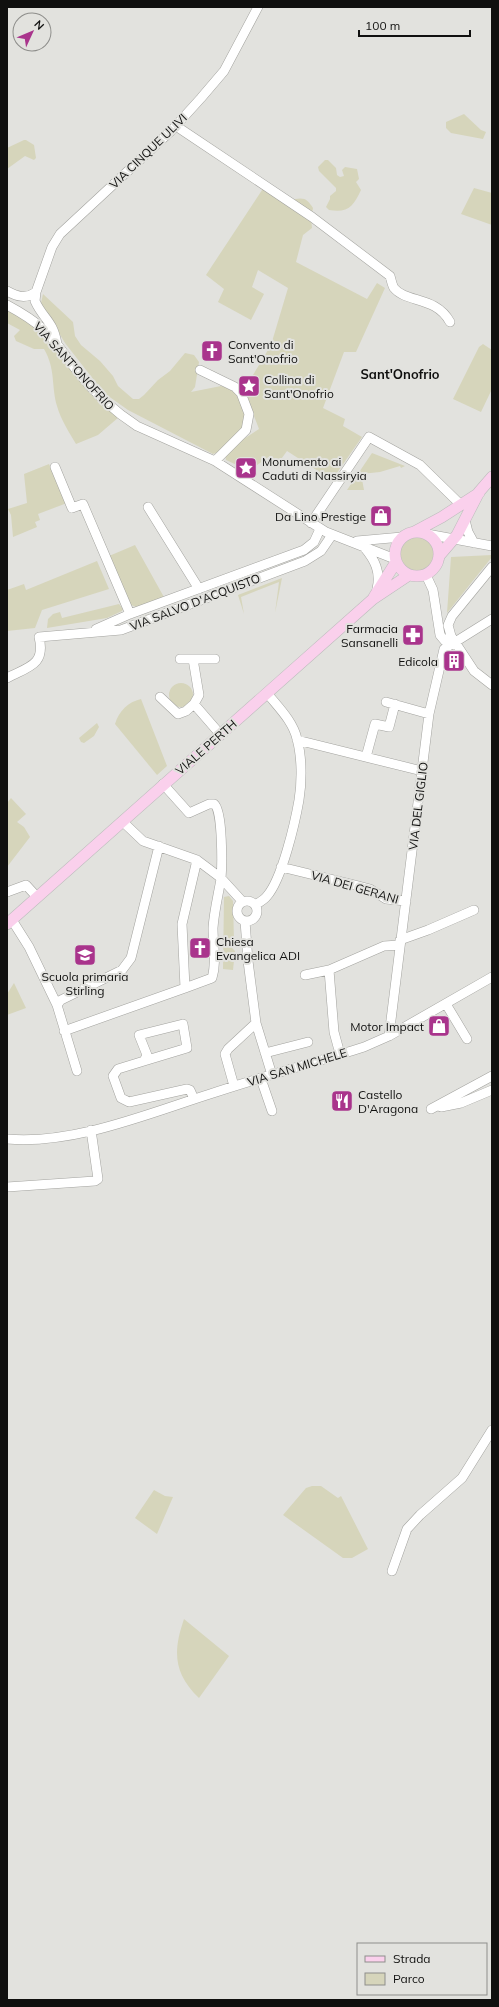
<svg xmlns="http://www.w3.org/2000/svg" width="499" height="2007" font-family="Mulish,sans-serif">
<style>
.green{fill:#d6d5bb}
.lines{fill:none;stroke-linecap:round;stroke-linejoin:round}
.minor-casing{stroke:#a3a39f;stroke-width:10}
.major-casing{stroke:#bcbcbc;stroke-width:12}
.minor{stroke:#fff;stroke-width:9}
.major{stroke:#fad0ec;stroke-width:11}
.labels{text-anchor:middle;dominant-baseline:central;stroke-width:4;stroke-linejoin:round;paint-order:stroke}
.street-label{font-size:12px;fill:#10100f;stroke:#e2e2de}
.poi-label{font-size:12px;fill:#10100f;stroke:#e2e2de;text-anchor:start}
.neighbourhood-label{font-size:13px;font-weight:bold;fill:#10100f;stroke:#e2e2de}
</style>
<rect width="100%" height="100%" fill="#e2e2de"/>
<path class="green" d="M464,114L481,130L486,132L483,139L451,133L446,128V122Z
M24,140H26L34,145L36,158L34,160L25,156L7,169V148Z
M325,160H328L336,168L337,175L340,177L344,176L342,170L345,167L357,169L359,179L356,182L361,190C353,207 348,213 329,210L326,207L330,199V196L336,191V188L319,171L318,167Z
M264,187L292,206L295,199C305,197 308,200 313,208L311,218L312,228L303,235L296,262L367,299L377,283L385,288L356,352H344L323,408L345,419L343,426L362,437L332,480L287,451L279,462L270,456L257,465L249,462L239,466L226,460L225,455L236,444L259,429L244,390L271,345L288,288L258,270L252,287L264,294L251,320L218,302L224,289L206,275Z
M474,188L492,193V225L461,214Z
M43,294L73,322L75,336L81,345L100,361L113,376L118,386L133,399H139L144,395L158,380L170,371L185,353L194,355L199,362L195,387L191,392L221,386L234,389L249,418C241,432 229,449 213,454L128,410L104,393L65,343L41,303Z
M7,308L34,324L119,417L98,435L76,444C69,432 61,420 57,406C51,385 56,370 44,349H34L16,341L14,336L20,330L7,323Z
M483,344L492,350V389L481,412L453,399L479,347Z
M372,453L405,466L401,468L400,466L380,472L361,474L364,490H347Z
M49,464L67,503L38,514L40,520L35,522L37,527L13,537L11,515L8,509L27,503L24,474Z
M399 554a18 18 0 1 1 36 0a18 18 0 1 1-36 0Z
M135,545L165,599L136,607L131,605L109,556Z
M492,555V557L447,613L451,557Z
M97,561L109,589L42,610L35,628L7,631V590L24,584L26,590Z
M282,578L275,613L279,582L241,597L244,614L238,595Z
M119,604L123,609L122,611L107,618L47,628L48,619L53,614L60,612L62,618Z
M169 695a12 12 0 1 1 24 0a12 12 0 1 1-24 0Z
M141,699L167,766L157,775L115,724C119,711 128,702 141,699Z
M97,723L99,727L94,736L84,743L81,742L79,738Z
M11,798L26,814L17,822L24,827L30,837L7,867V803Z
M229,896L233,901L234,942L231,947L235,951L233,970L223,969L224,897Z
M14,983L26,1008L7,1015V994Z
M312,1486H321L338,1498L341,1496L368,1549L352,1558H343L283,1515L306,1488Z
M154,1490L165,1496L173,1497L157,1534L135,1518Z
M184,1619L229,1656L199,1698C173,1673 173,1651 184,1619Z"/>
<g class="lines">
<g class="minor-casing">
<path id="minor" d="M176,126L312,217L390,276C391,279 392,285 394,288C406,303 436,296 450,322
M7,291C18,297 26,299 36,292L35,301C43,319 53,320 57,344
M36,292L52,247L60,234L172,130L201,98L224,71L258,7
M7,305C20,312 32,319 43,329C57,341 66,358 78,372C95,394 114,411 137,426L215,461L326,532L395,559
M200,370L235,387L241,393L249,414L246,430L215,461
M55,467L72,508L83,504L130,614
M148,507L199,589
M465,520L468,532L474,543
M311,523L369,437L420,465L461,505
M427,534L492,546
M357,541L402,537
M364,547C375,560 381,572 377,589
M492,567L452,616L448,625L451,636L474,671L492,685
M426,575L433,590L440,635L445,641L455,642
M96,629L130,614L304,550L314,542L320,529
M180,659H215
M193,659L199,695L194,704L220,734
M7,678C28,667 46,665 39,637L121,630L305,561L321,551L332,535
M160,697L178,714L186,711L194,704
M386,702L429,714
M297,740L422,771
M366,757L375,724L389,727L395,704
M163,784L189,813L209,804H214C223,810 222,867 221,879C218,896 214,912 213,928C213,945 217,962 212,978L185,988
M122,821L143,841L197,860L221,878L242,901
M281,867L355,885L370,889L386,899L406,901
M7,892L26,885L37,897
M237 911a10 10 0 1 1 20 0a10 10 0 1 1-20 0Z
M255,905C260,902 264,900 267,896C282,879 295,823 299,800C302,781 302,757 297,739C293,721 278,707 267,693
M12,920L29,947L57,1005
M400,940L428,930L474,910
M329,970L334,1032L340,1054
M305,975L329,970L384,946L399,945
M446,1004L467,1039
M256,1023L272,1075
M64,1031L185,988L182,924L197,860
M389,1036L429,714L444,649L492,619
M265,1053L308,1042
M144,1061L187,1048L183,1024L139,1035L147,1055L144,1061L118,1069L113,1076L121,1098L129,1102L187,1089L190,1090L194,1099
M77,1071L57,1005L61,1000L122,970L131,958L159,846
M261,1079L272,1111
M234,1086L225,1054L228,1049L256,1023L248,961L245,921
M441,1107L461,1103L492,1090
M431,1109L492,1076
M7,1139C73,1145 147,1114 210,1094C261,1077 313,1063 364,1047L389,1036L492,977
M7,1187L95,1181L98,1179L91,1130
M392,1571L407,1529L420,1515L462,1478L492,1430"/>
</g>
<g class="major-casing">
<path id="major" d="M395 554a22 22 0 1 1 44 0a22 22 0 1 1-44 0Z
M414,532L442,517L479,493
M439,556L457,535L479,492L492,477
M374,597L396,562
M7,924L373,599L409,575"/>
</g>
<use href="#minor" class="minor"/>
<use href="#major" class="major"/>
</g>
<defs>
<g id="church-square" transform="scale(1.15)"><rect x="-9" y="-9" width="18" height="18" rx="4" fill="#a9348c" stroke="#e2e2de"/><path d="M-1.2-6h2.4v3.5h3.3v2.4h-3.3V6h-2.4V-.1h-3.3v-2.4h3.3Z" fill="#fff"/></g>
<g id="sight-square" transform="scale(1.15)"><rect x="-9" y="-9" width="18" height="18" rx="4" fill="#a9348c" stroke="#e2e2de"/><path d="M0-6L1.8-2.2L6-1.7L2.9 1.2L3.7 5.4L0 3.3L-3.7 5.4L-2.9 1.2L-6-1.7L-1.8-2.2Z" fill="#fff"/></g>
<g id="shop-square" transform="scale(1.15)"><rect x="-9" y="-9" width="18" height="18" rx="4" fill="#a9348c" stroke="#e2e2de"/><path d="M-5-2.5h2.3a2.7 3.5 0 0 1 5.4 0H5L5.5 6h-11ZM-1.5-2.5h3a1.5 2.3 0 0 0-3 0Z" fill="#fff"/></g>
<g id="pharmacy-square" transform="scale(1.15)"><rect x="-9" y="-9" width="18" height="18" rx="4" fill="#a9348c" stroke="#e2e2de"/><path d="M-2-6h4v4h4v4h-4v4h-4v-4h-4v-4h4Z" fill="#fff"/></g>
<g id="building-square" transform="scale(1.15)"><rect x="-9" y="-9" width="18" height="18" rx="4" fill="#a9348c" stroke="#e2e2de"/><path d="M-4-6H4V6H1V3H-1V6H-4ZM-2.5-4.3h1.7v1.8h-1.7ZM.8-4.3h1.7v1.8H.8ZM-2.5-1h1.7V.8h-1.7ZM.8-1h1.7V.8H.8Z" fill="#fff"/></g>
<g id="school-square" transform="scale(1.15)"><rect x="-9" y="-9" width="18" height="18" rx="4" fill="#a9348c" stroke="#e2e2de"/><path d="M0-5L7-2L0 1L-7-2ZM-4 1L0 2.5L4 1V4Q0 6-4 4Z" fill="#fff"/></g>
<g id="restaurant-square" transform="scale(1.15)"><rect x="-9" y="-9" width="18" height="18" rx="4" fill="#a9348c" stroke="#e2e2de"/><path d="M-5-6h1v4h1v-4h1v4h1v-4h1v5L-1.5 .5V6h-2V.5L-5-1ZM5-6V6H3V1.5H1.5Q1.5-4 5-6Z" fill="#fff"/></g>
</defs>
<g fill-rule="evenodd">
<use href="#church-square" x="212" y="351"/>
<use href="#sight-square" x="249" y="386"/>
<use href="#sight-square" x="246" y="468"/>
<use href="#shop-square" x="381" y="516"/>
<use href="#pharmacy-square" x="413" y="635"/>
<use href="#building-square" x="454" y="661"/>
<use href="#church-square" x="200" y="948"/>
<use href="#school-square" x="85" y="955"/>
<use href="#shop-square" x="439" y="1026"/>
<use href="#restaurant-square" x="342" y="1101"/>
</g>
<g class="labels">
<g class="street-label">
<text transform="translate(148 151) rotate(-44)">VIA CINQUE ULIVI</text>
<text transform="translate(74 366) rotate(48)">VIA SANT'ONOFRIO</text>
<text transform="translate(195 602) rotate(-21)">VIA SALVO D'ACQUISTO</text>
<text transform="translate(206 747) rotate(-41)">VIALE PERTH</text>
<text transform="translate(418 806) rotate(-83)">VIA DEL GIGLIO</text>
<text transform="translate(355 887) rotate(16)">VIA DEI GERANI</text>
<text transform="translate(297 1067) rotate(-17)">VIA SAN MICHELE</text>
</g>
<g class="poi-label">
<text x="228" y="344">Convento di<tspan x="228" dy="14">Sant'Onofrio</tspan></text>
<text x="264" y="379">Collina di<tspan x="264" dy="14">Sant'Onofrio</tspan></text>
<text x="262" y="461">Monumento ai<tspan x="262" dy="14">Caduti di Nassiryia</tspan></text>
<text x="366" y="516" text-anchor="end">Da Lino Prestige</text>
<text x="398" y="628" text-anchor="end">Farmacia<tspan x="398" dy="14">Sansanelli</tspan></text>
<text x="438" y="661" text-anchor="end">Edicola</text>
<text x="216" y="941">Chiesa<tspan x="216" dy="14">Evangelica ADI</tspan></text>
<text x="85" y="976" text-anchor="middle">Scuola primaria<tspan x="85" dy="14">Stirling</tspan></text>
<text x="424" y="1026" text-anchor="end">Motor Impact</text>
<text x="358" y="1094">Castello<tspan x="358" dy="14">D'Aragona</tspan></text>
</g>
<g class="neighbourhood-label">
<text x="400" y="374">Sant'Onofrio</text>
</g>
</g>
<rect width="499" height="2007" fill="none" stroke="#10100f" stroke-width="16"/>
<rect x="357" y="1943" width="130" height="52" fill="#e2e2de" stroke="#8e8e8b"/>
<rect x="365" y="1956" width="20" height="6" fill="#fad0ec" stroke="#8e8e8b"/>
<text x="393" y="1963" font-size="12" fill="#10100f">Strada</text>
<rect x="365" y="1973" width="20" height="12" fill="#d6d5bb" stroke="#8e8e8b"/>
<text x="393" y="1983" font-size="12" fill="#10100f">Parco</text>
<g transform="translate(32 32) rotate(46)"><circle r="19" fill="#e2e2de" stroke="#8e8e8b"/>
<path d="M0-3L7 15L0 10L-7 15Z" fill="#a9348c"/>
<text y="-6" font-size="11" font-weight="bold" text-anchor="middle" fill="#10100f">N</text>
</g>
<path d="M359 30v6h111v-6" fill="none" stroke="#10100f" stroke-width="2"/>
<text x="365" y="30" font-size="12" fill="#10100f" stroke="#e2e2de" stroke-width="3" paint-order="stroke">100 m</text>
</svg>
